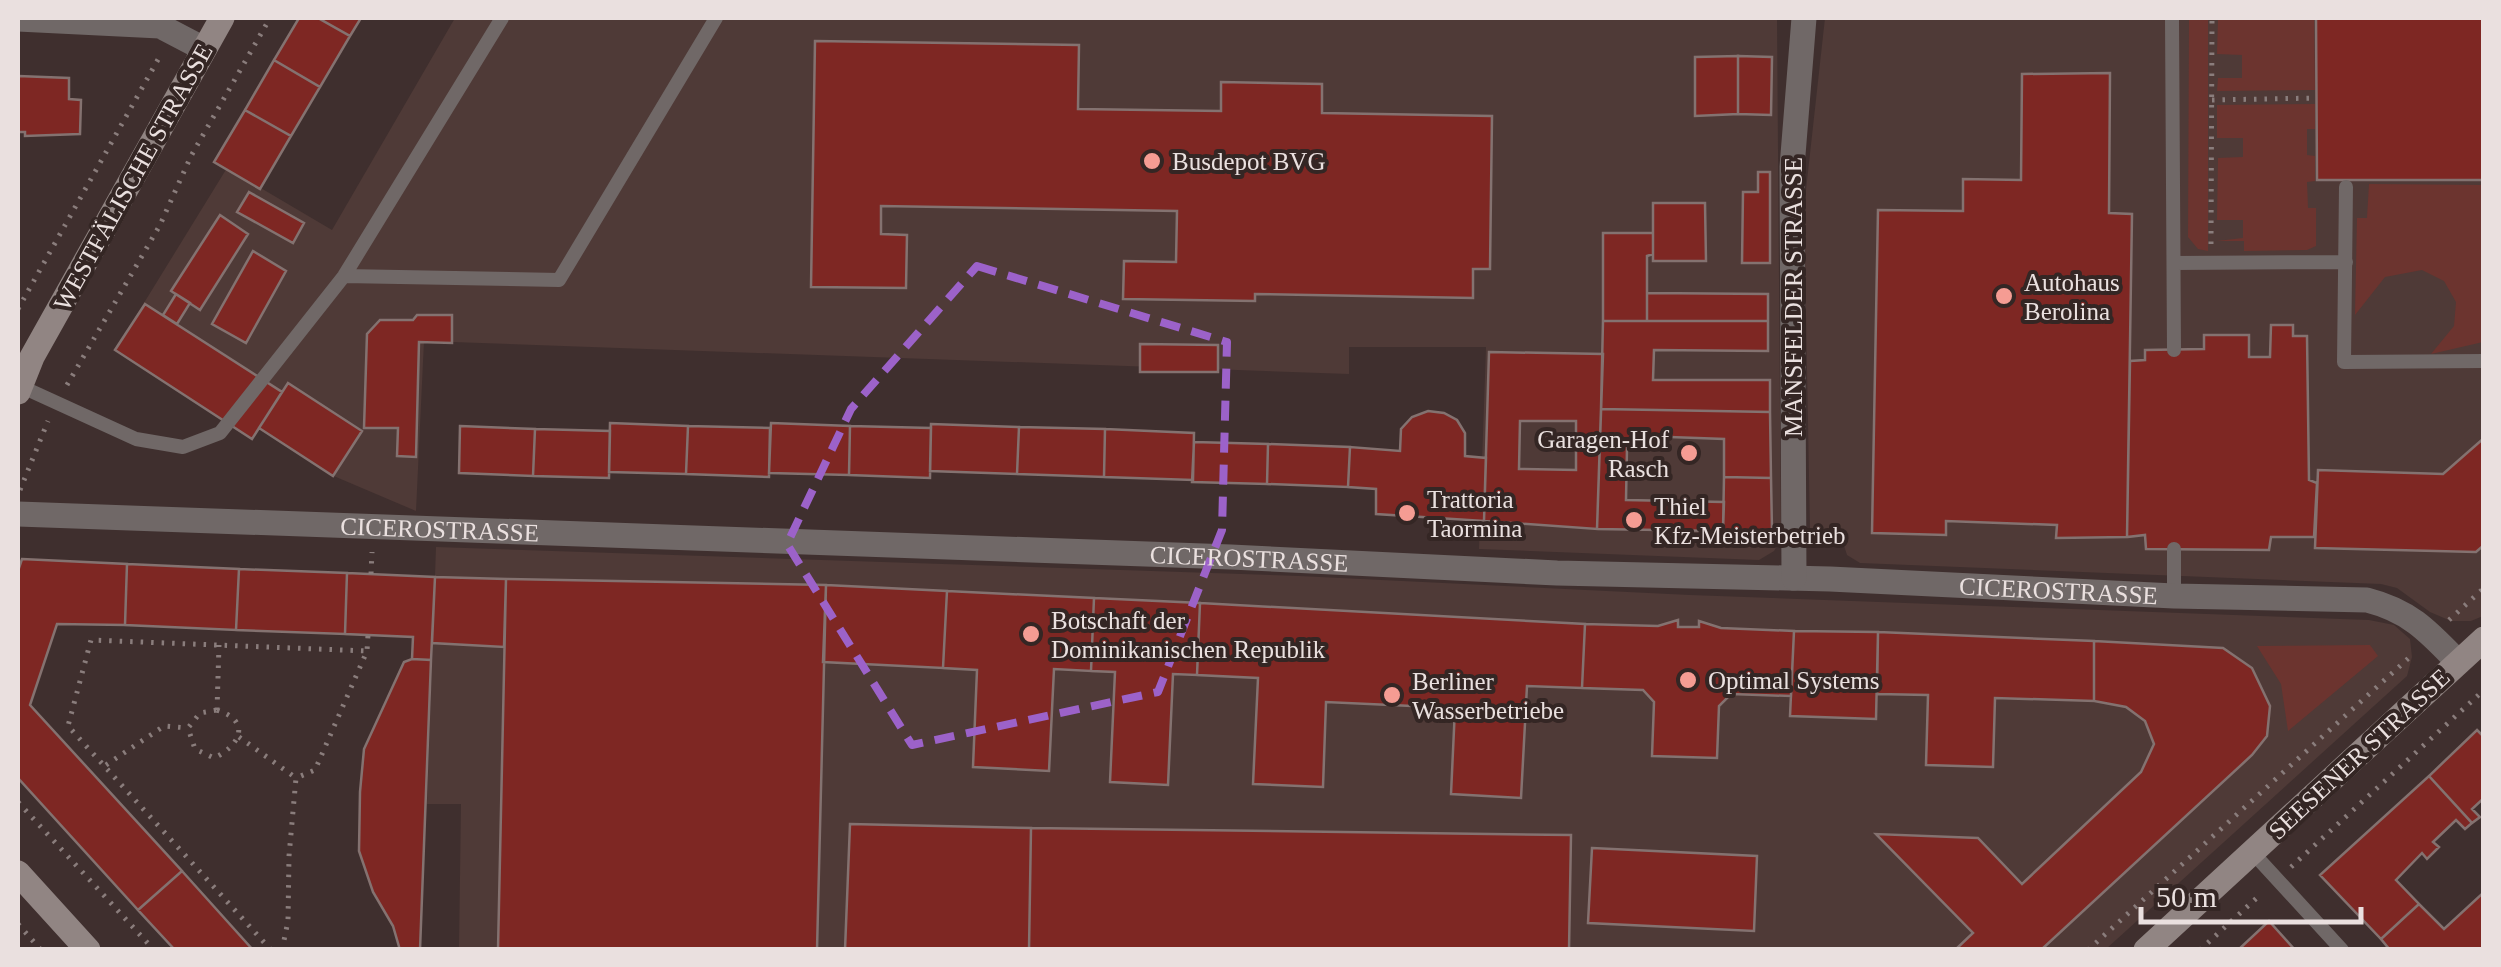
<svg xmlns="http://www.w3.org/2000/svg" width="2501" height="967" font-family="Georgia,serif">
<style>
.built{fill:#4f3a37}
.green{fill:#6c342f}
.building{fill:#7e2723;stroke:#847270;stroke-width:2.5;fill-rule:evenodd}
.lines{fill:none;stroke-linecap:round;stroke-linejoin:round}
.path{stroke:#8a7d7c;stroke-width:5;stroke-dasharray:2.5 8;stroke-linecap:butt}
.lane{stroke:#706867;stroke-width:14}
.street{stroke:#706867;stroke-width:25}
.secondary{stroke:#918583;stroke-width:25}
.marked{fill:none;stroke:#9c62c9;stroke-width:8;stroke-dasharray:20 12;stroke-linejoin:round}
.poi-dot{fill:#f59c93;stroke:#342624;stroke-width:4}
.labels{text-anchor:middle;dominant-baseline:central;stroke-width:8;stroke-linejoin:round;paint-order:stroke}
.poi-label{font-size:25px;fill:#eae0df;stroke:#342624;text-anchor:start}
.street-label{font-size:25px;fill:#eae0df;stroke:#342624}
</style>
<rect width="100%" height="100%" fill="#3f2f2e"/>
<path class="built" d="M455,18H1777L1781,540L1774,551L1759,560L1479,549L1486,347H1349V374L424,341L416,511L329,474L259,429L252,439L115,350L227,168L332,230Z
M1825,18H2483V616L2471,621H2451L2430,612L2397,588L2381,584L1860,563L1847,555L1839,530H1810L1804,208Z
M436,547L1299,576L1690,595L2369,620L2394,625L2410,639L2412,657L2407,676L2106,949H459L461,804H427Z"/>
<path class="green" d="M2189,18H2208V251L2198,249L2188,237Z
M2218,18H2314L2315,90L2217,91L2218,78H2242V55L2217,54Z
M2315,104V129H2307V155L2315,156V181L2307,182L2308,208H2316V246L2307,250L2244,251V241H2217L2243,238V220H2217L2218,158L2243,157V138H2217V105Z
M2369,184L2483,185V342L2431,354L2454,326L2456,302L2444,281L2422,270L2385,277L2355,315L2357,218H2367Z
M2370,645L2378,656L2288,731L2281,684L2257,646Z"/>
<path class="building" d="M299,18H318L350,36L320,87L274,60Z
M318,18H361L350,36Z
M2316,18H2484V180H2317Z
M815,41L1079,45L1078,109L1221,111V82L1322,84V113L1492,116L1490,269H1473V298L1255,294V301L1123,299L1124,261L1176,262L1177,211L881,206V234L907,235L906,288L811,287Z
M1738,56L1772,57L1771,115L1738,114Z
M1738,56V114L1695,116V57Z
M274,60L320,87L291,136L245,110Z
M2110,73L2109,213L2132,214L2127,537L2056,538L2057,525L1946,521V535L1872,533L1878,210L1963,211V179L2021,180L2022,74Z
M18,76L69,78V99L81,100L80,134L25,136V132H18Z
M245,110L291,136L260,189L214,162Z
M1758,172H1770V263H1742L1743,192H1758Z
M249,192L304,223L293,243L237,212Z
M1653,203H1705L1706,261H1653Z
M220,215L248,234L200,310L171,291Z
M1603,233H1653V254L1647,256V321H1603Z
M253,251L286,271L246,343L212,324Z
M1647,293L1768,294V321H1647Z
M176,294L190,303L177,324L163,315Z
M145,304L282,392L252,439L115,350Z
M417,315H452V343L419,342L416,457L397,456L398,428H364L367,334L380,320H413Z
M1603,321H1768V351L1654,350L1653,380H1770V412L1601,409Z
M2271,325H2293V336H2307L2309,480L2317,483L2314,537H2271L2269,550L2146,549L2145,535L2127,537L2130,361L2145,360V350L2204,349V335H2249V357H2270Z
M1140,344L1218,345V372H1140Z
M1489,352L1603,354L1597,529L1484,521ZM1520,421H1576V470L1519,469Z
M288,383L362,431L333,476L259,428Z
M1601,409L1770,412L1771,478L1724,477V439L1642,436L1627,448L1626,500L1724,502L1723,531L1597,529Z
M1428,411L1444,413L1457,420L1465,433V456L1486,458L1484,521L1376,514V489L1348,487L1350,447L1400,451L1401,429L1412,417Z
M610,423L688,426L686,474L609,472Z
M771,423L850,426L849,475L769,473Z
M931,424L1019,427L1017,474L930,471Z
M460,426L535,429L533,476L459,473Z
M688,426L770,428L769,477L686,474Z
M850,426L931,428L930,478L849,475Z
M1019,427L1105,429L1104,477L1017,474Z
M535,429L610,431L609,478L533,476Z
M1105,429L1194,433L1193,480L1104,477Z
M2484,438V545L2476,552L2315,548L2318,470L2443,474Z
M1194,442L1268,444L1267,484L1192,482Z
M1268,444L1350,447L1348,487L1267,484Z
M1724,477L1771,478L1772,531H1723Z
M22,559L127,564L125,625L57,624L30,705L182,871L138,910L18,778V571Z
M127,564L239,569L236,630L125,625Z
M239,569L347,573L345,634L236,630Z
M347,573L435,577L431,660L412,659L413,637L345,634Z
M435,577L506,579L504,647L432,643Z
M506,579L826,585L817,950H498Z
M826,585L947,591L943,668L823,662Z
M947,591L1094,598L1091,671L1054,669L1049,771L973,767L977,670L943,668Z
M1094,598L1200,603L1197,675L1173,674L1168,785L1110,782L1115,672L1091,671Z
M1200,603L1585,624L1582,688L1527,686L1521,798L1451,794L1455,708L1326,702L1323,787L1253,784L1258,678L1197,675Z
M1678,620V627H1699V621L1721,628L1794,631L1791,696L1731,694L1719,706L1717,758L1652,756L1654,702L1643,690L1582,688L1585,624L1658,626Z
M1794,631L1878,632L1876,719L1790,716Z
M1878,632L2094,641V701L1995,698L1993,767L1926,765L1928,695L1877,694Z
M2094,641L2223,648L2252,668L2270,706L2267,736L2252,755L2041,950H1955L1973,933L1876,834L1978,838L2022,884L2141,772L2154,744L2145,721L2126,707L2094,701Z
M412,659L431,660L420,950H400L393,926L373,892L359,851L360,792L364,749L404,662Z
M2477,730L2484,737V798L2472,809L2480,817L2472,823L2429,776Z
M2429,776L2472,823L2465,829L2456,820L2433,842L2439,847L2427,859L2422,853L2396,880L2419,904L2381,939L2320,875Z
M850,824L1031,828L1029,950H845Z
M1031,828L1571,835L1569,950H1029Z
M1592,848L1757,856L1754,931L1588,923Z
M182,871L253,950H175L138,910Z
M2484,892V950H2390L2381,939L2419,904L2444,929Z
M2269,921L2295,950H2238Z"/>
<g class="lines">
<path class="path" d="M2212,100L2316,98
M2211,244L2212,18
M18,309L160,56
M67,385L160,225L191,156L270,18
M20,490L48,421
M371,574L372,552
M2449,620L2484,588
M217,710C252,721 240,746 214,758L195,749L188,728L200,713Z
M217,710L219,645
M239,737L296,778
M106,765L164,726L188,728
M18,802L154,950
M2291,867L2484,690
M18,924L41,950
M271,950L68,726L91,640L367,651
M282,950L288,921L289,856L296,778L315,770L367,651L368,635
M2088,950L2412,655
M2200,950L2261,894"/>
<path class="lane" d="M2172,18L2174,350
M2346,187L2344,362L2484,361
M2174,263L2346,262
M344,276L559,280L716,18
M20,386L136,439L183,447L220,433L344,276L502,18
M2174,549V596
M2253,853L2342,950"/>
<g class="street">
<path d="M18,19L160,26L204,49"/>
<path id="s1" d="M18,514L1231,557L1557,573L1830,579L2174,596L2367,600C2410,611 2428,631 2458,662"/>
<path d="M1794,578L1792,167L1804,18"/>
</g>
<path class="secondary" d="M18,392L32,357L222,18
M18,873L88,950
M2146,950L2484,639"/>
</g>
<path class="marked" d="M977,266L1227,342L1222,530L1158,692L912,745L787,544L851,409Z"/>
<g class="poi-dot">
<circle cx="1152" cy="161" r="10"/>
<circle cx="2004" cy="296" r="10"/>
<circle cx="1689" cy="453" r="10"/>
<circle cx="1407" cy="513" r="10"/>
<circle cx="1634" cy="520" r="10"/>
<circle cx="1031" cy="634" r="10"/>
<circle cx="1688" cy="680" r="10"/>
<circle cx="1392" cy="695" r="10"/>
</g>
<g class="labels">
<g class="poi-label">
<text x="1172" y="161">Busdepot BVG</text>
<text x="2024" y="282">Autohaus<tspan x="2024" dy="29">Berolina</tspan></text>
<text x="1669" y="439" text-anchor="end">Garagen-Hof<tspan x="1669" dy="29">Rasch</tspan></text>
<text x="1427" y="499">Trattoria<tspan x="1427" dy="29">Taormina</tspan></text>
<text x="1654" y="506">Thiel<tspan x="1654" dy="29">Kfz-Meisterbetrieb</tspan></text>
<text x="1051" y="620">Botschaft der<tspan x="1051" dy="29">Dominikanischen Republik</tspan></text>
<text x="1708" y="680">Optimal Systems</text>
<text x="1412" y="681">Berliner<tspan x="1412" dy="29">Wasserbetriebe</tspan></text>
</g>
<g class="street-label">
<text transform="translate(133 177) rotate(-61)">WESTFÄLISCHE STRASSE</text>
<text transform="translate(1793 297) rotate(-90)">MANSFELDER STRASSE</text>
<text stroke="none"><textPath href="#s1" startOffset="422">CICEROSTRASSE</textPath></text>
<text stroke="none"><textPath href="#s1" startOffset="1232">CICEROSTRASSE</textPath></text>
<text stroke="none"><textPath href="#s1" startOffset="2042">CICEROSTRASSE</textPath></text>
<text transform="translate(2359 754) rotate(-43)">SEESENER STRASSE</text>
</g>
</g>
<rect width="2501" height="967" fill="none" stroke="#eae0df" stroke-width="40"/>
<path d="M2141 907v15h220v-15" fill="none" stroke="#eae0df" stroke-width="5"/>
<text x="2156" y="907" font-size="30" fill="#eae0df" stroke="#342624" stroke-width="8" paint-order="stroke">50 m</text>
</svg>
